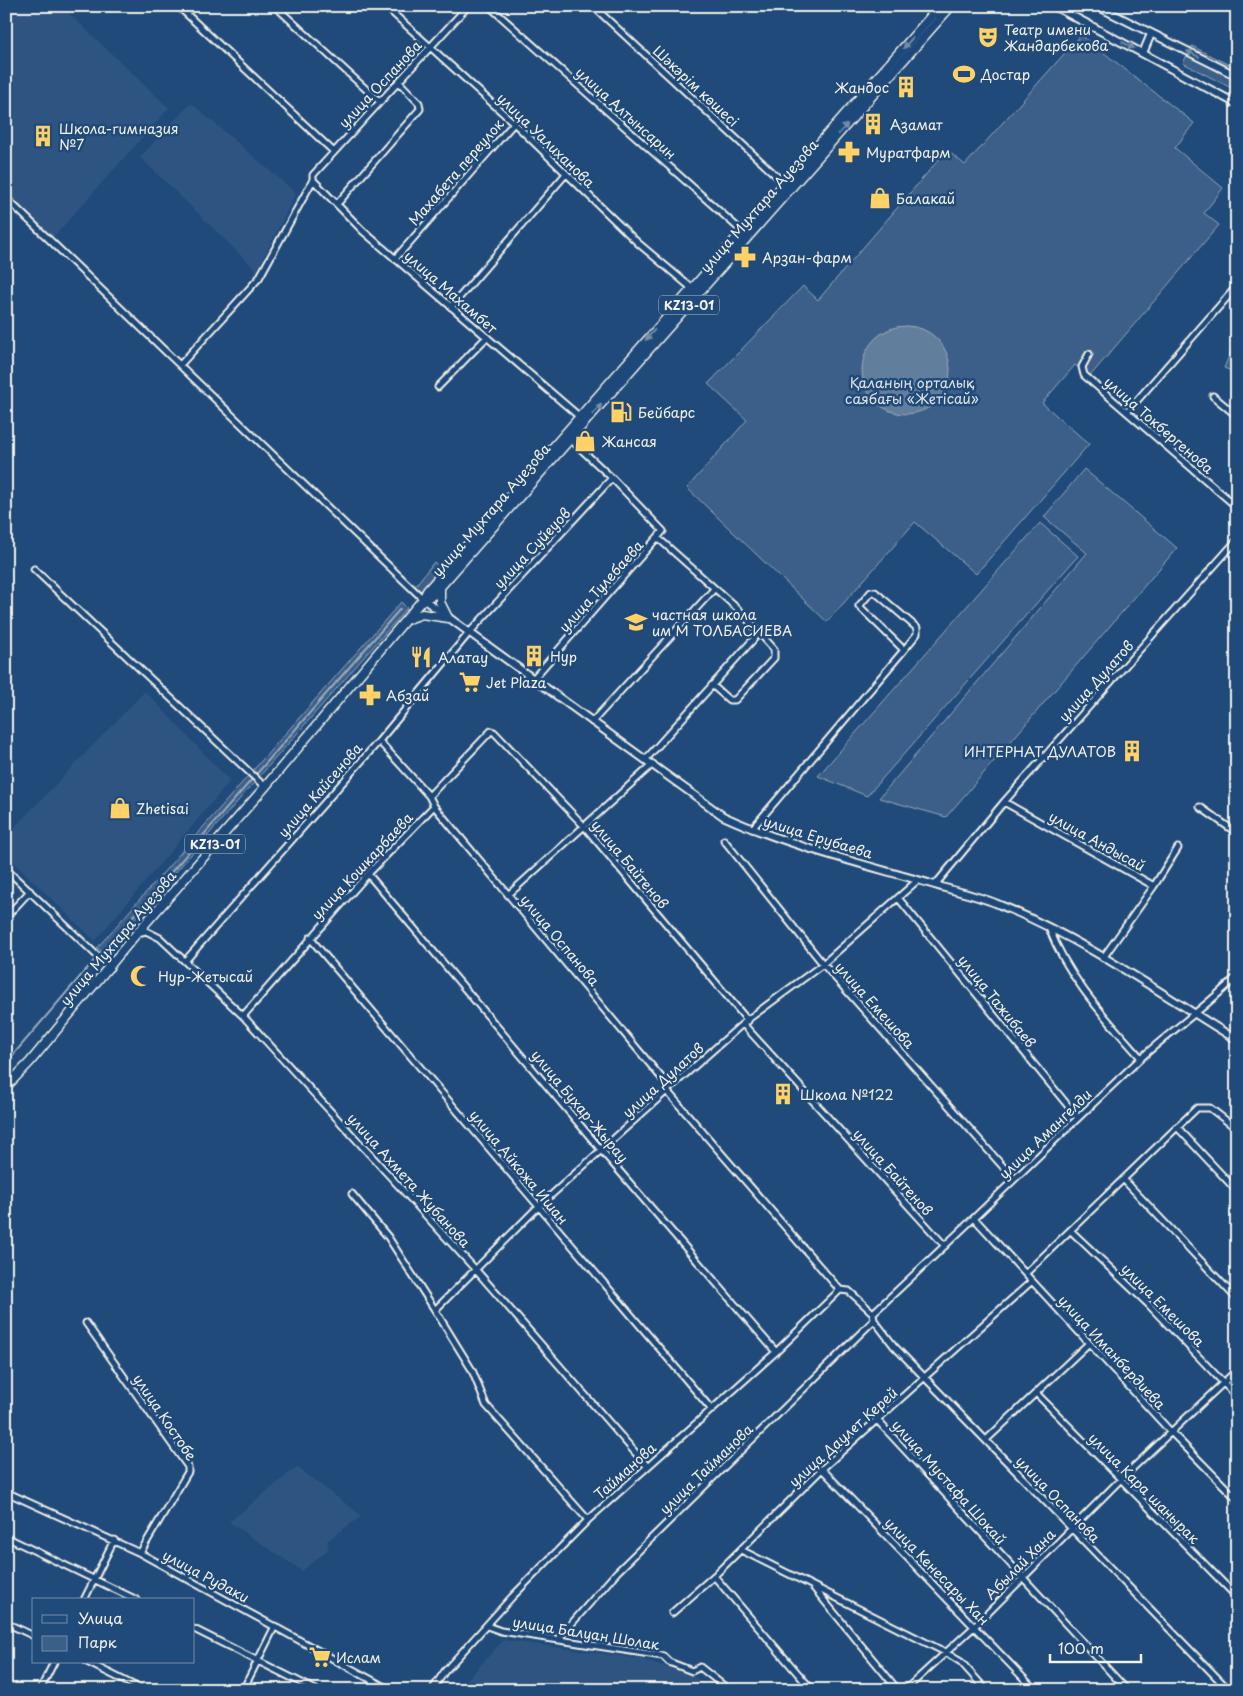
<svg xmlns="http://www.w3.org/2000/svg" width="1243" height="1696" font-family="'Playpen Sans',sans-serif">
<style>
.built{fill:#2d5581}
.green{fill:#3a5f88;stroke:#97a8b8}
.water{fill:#627e9d;stroke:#9cacbb}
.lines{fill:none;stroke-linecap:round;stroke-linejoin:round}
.stream{stroke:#9cacbb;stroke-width:2}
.minor-casing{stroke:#f4f1e8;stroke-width:9}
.tertiary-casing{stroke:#f4f1e8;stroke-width:10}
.primary-casing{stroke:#f4f1e8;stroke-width:11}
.minor{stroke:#1f4a7a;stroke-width:5}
.tertiary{stroke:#1f4a7a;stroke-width:6}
.primary{stroke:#1f4a7a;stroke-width:8}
.oneway{fill:#748da6}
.labels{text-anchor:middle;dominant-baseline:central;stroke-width:5;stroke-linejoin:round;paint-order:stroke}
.shield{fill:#1f4a7a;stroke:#b4bfc7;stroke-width:1}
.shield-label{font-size:12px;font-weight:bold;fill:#f4f1e8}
.poi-label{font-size:14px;fill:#f4f1e8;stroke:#1f4a7a;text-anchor:start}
.street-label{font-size:14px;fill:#f4f1e8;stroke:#1f4a7a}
.park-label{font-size:14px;fill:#e1e2de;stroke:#1f4a7a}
</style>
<rect width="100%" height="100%" fill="#1f4a7a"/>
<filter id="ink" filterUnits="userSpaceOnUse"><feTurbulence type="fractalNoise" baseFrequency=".02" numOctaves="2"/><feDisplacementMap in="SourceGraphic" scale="10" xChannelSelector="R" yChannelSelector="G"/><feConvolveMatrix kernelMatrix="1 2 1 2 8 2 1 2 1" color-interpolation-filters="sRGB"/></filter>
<g filter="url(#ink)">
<path class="built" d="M6,6H61L169,108L48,243L6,202Z
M191,103L296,193L257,271L140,157Z
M145,691L230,781L95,941L6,855V836Z
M297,1467L362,1516L327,1541L329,1549L302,1571L229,1522Z
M503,1640L642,1659L691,1675L706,1684V1690H458Z"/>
<path class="green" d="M1081,35L1194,123L1175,148L1223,188L1204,213L1219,225L1091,375L1075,365L1042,403L1089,444L976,574L915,522L827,622L687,488L747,420L708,384L803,286L818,300L947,150L965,165Z
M1192,46L1237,69V91L1183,63Z
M1237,337V373L1224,368Z
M1084,469L1177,548L946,817L879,798L1087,553L1044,517Z
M1040,523L1078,556L867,796L818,776Z
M434,562L440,567L421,591L415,586Z
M401,602L407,608L104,954L97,948Z"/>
<path class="water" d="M862 370a44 44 0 1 1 88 0a44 44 0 1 1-88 0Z"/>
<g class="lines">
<path class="stream" d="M100,954L400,609
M6,1063L97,957"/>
<g class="minor-casing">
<path id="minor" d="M178,6L334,152
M275,6L380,102
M385,6L514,123L638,243L694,290
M489,6L744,233
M593,6L783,182
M313,180L363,231L581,418
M6,198L423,599
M337,204L420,109L419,103L399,82
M395,259L514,123
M451,307L565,175
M1089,354L1082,367L1084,375L1237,507
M180,365L259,278L313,180V175L468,6
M438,387L487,337
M1213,396L1237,416
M1127,412L1237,286
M658,538L739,610L774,649V658L735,700H729L712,685
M34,569L265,787
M533,679L663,531L612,478L569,438
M592,722L714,589
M379,741L429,796
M646,759L760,632
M1004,802L1154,886L1103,958
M434,806L670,1088
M1200,807L1237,833
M752,829L904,650L859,606L871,592H875L917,628V634L904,650
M724,840L823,964L1014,1179
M6,869L110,968
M368,874L602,1151L776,1352
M935,885L1004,802L1237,540
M1154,886L1178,848
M508,895L653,764
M899,899L1078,1118
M6,917L30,891
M1049,928C1070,981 1104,1016 1141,1058
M137,933L146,931L160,938L243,1016L475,1269L647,1466
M310,938L712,1410
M186,960L379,741L469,633L612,478
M243,1016L368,874L434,806L429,796L491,731L494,732L585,827L748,1021
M743,1024L945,1246
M6,1076L11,1082
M667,1091L840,1290
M1178,1128L1237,1191
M1124,1180L1237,1299
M352,1194L388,1237L435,1310L472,1370L486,1405L588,1520
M974,1218L1170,1431L1237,1499
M1071,1231L1148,1304L1237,1397
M1026,1273L1197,1108H1210L1237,1129
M435,1310L538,1207L670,1088L747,1020L823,964L918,880
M873,1313C963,1230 1050,1144 1139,1060C1171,1030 1207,1007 1237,976
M86,1323L188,1467V1472L140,1553
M1037,1394L1237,1597
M878,1421L1127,1690
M986,1440L1089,1343
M822,1469L1035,1690
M6,1492L140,1553L390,1690
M6,1537L137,1600
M741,1550L945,1652L961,1662L986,1690
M714,1576L812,1690
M813,1587L898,1690
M84,1600L114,1540
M672,1613L714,1576L822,1469L1032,1281
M6,1623L34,1636
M487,1626L501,1631L663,1656L669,1662L692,1671L700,1667L729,1690
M194,1629L316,1690
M558,1639L617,1572L874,1320
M87,1662L143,1690
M40,1690L54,1662
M243,1690L275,1626
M432,1690L445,1671L512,1597L588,1520L776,1352L840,1290L849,1291L873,1313L874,1320L894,1346L1229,1690
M905,1690L975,1626L1120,1480L1237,1370"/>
</g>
<g class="tertiary-casing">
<path id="tertiary" d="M1054,6L1237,104
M1097,6L1237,76
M1143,53L1151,34
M423,599L723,816C791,847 864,864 935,885C957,892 980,896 1000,905C1084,939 1160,993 1237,1040"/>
</g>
<g class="primary-casing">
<path id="primary" d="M440,587V602L448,618
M423,599L433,595L951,6
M408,619L422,614L448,618
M6,1087L30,1062L137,933L265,787L423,599L427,591L940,6"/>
</g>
<use href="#minor" class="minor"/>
<use href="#tertiary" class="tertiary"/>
<use href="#primary" class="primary"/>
</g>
<defs><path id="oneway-solid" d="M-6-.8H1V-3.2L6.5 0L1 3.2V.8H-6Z" transform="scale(1.25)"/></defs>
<g class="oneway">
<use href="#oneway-solid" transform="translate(908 43) rotate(131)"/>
<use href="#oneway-solid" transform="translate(1128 45) rotate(27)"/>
<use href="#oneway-solid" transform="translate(1193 54) rotate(-154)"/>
<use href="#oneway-solid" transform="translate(843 129) rotate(-48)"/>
<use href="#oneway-solid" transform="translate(650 335) rotate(131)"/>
<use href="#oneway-solid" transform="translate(597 409) rotate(-48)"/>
</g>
</g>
<defs>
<g id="theatre-bare" transform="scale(1.725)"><path d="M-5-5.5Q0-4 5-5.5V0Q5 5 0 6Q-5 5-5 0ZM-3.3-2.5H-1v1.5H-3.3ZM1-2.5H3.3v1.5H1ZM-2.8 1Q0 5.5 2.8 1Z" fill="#ffd166" stroke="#1f4a7a" stroke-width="2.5" paint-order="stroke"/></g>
<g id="stadium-bare" transform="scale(1.725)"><path d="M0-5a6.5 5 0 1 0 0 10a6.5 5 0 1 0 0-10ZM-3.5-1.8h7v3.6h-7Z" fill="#ffd166" stroke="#1f4a7a" stroke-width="2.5" paint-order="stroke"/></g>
<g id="building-bare" transform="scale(1.725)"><path d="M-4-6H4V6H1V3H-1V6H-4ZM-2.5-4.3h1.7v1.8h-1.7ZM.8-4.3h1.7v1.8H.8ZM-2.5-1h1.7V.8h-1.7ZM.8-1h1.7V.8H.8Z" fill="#ffd166" stroke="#1f4a7a" stroke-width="2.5" paint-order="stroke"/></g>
<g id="pharmacy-bare" transform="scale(1.725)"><path d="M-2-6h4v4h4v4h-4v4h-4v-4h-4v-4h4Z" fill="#ffd166" stroke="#1f4a7a" stroke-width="2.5" paint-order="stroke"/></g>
<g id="shop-bare" transform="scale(1.725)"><path d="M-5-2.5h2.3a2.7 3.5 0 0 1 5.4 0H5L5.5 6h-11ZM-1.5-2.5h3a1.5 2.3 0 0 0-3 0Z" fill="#ffd166" stroke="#1f4a7a" stroke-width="2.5" paint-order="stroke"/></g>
<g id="fuel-bare" transform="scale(1.725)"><path d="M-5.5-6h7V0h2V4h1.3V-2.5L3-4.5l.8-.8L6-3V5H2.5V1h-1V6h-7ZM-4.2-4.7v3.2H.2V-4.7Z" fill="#ffd166" stroke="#1f4a7a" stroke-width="2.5" paint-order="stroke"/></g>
<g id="school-bare" transform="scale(1.725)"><path d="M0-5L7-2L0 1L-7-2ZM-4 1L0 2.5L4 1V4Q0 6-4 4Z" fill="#ffd166" stroke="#1f4a7a" stroke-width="2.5" paint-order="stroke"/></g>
<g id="restaurant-bare" transform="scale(1.725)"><path d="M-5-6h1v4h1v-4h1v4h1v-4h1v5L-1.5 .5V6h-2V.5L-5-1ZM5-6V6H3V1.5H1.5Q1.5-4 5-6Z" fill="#ffd166" stroke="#1f4a7a" stroke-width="2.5" paint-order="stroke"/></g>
<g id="supermarket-bare" transform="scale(1.725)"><path d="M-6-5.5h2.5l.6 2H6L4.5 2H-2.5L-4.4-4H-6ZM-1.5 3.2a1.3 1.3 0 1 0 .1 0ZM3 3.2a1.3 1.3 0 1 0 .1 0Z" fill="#ffd166" stroke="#1f4a7a" stroke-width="2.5" paint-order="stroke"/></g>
<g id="mosque-bare" transform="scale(1.725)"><path d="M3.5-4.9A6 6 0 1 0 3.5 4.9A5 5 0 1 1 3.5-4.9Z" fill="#ffd166" stroke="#1f4a7a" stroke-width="2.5" paint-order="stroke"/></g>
</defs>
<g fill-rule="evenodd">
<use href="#theatre-bare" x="988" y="37"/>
<use href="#stadium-bare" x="964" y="74"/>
<use href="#building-bare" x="906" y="87"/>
<use href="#building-bare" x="873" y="124"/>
<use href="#building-bare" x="43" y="136"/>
<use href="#pharmacy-bare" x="849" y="152"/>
<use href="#shop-bare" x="880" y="198"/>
<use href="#pharmacy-bare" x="745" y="257"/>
<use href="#fuel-bare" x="621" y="412"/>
<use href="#shop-bare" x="585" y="441"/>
<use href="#school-bare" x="636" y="622"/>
<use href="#building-bare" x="534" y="656"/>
<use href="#restaurant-bare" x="421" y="657"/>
<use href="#supermarket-bare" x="470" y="682"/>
<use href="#pharmacy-bare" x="370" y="695"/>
<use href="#building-bare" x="1132" y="751"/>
<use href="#shop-bare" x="120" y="808"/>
<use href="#mosque-bare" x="141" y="976"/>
<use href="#building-bare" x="783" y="1094"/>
<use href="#supermarket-bare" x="320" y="1657"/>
</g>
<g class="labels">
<g class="shield">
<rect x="659" y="295.5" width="60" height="19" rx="4"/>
<rect x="185" y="834.5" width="60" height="19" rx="4"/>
</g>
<g class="shield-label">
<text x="689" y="305">KZ13-01</text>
<text x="215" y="844">KZ13-01</text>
</g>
<g class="poi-label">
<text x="1004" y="29">Театр имени<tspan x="1004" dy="16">Жандарбекова</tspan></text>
<text x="981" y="74">Достар</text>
<text x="889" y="87" text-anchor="end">Жандос</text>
<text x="890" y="124">Азамат</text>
<text x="59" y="128">Школа-гимназия<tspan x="59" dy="16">№7</tspan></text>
<text x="866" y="152">Муратфарм</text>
<text x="896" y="198">Балакай</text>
<text x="762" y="257">Арзан-фарм</text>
<text x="638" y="412">Бейбарс</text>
<text x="602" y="441">Жансая</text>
<text x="652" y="614">частная школа<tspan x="652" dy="16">им М ТОЛБАСИЕВА</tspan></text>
<text x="550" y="656">Нур</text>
<text x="438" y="657">Алатау</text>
<text x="486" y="682">Jet Plaza</text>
<text x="386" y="695">Абзай</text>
<text x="1116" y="751" text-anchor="end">ИНТЕРНАТ ДУЛАТОВ</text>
<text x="136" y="808">Zhetisai</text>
<text x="158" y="976">Нур-Жетысай</text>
<text x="800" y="1094">Школа №122</text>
<text x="336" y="1657">Ислам</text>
</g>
<g class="street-label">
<text transform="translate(380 84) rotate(-47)">улица Оспанова</text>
<text transform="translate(696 86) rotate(43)">Шәкәрім көшесі</text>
<text transform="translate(626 113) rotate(42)">улица Алтынсарин</text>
<text transform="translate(546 140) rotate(44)">улица Уалиханова</text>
<text transform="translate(456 172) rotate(-49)">Махабета переулок</text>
<text transform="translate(759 206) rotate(-49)">улица Мухтара Ауезова</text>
<text transform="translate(451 292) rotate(41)">улица Махамбет</text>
<text transform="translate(1159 425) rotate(41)">улица Токбергенова</text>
<text transform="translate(491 510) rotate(-49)">улица Мухтара Ауезова</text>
<text transform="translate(532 548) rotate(-47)">улица Суйеуов</text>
<text transform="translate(601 586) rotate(-48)">улица Тулебаева</text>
<text transform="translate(1096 681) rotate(-48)">улица Дулатов</text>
<text transform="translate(320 790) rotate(-49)">улица Кайсенова</text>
<text transform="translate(818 837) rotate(17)">улица Ерубаева</text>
<text transform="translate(1097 841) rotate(29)">улица Андысай</text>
<text transform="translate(630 864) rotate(50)">улица Байтенов</text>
<text transform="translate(362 866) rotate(-47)">улица Кошкарбаева</text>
<text transform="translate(118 938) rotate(-50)">улица Мухтара Ауезова</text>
<text transform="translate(560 940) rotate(50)">улица Оспанова</text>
<text transform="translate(997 1001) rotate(51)">улица Тажибаев</text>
<text transform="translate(875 1005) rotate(48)">улица Емешова</text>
<text transform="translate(663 1080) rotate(-42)">улица Дулатов</text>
<text transform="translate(580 1106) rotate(50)">улица Бухар-Жырау</text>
<text transform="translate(1045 1134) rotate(-44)">улица Амангелди</text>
<text transform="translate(519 1167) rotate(50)">улица Айкожа Ишан</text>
<text transform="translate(893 1172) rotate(48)">улица Байтенов</text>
<text transform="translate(409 1180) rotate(48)">улица Ахмета Жубанова</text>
<text transform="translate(1163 1305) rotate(45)">улица Емешова</text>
<text transform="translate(1112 1352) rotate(47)">улица Иманбердиева</text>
<text transform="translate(165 1417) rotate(56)">улица Костобе</text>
<text transform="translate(843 1437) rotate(-42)">улица Даулет Керей</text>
<text transform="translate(706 1469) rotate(-44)">улица Тайманова</text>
<text transform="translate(625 1471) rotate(-42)">Тайманова</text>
<text transform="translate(949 1482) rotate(48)">улица Мустафа Шокай</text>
<text transform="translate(1144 1488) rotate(45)">улица Кара шанырак</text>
<text transform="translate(1058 1499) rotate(46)">улица Оспанова</text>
<text transform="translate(1020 1564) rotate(-45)">Абылай Хана</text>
<text transform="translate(937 1571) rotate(46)">улица Кенесары Хан</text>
<text transform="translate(206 1576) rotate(28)">улица Рудаки</text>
<text transform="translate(586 1633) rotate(9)">улица Балуан Шолак</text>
</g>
<g class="park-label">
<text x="912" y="382">Қаланың орталық<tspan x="912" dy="16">саябағы «Жетісай»</tspan></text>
</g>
</g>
<rect width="1243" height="1696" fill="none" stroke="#1f4a7a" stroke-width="25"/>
<rect x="12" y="12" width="1218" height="1671" fill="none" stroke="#f4f1e8" stroke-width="2" filter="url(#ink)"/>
<rect x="32" y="1598" width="162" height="65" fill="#1f4a7a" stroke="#748da6"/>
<rect x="42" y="1615" width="25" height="8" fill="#1f4a7a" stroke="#748da6"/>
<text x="78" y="1624" font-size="15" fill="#f4f1e8">Улица</text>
<rect x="42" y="1636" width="25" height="15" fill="#3a5f88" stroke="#748da6"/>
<text x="78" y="1648" font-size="15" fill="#f4f1e8">Парк</text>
<path d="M1050 1654v8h91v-8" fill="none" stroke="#f4f1e8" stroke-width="2.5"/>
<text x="1058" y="1654" font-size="15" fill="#f4f1e8" stroke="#1f4a7a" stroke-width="4" paint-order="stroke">100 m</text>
</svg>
